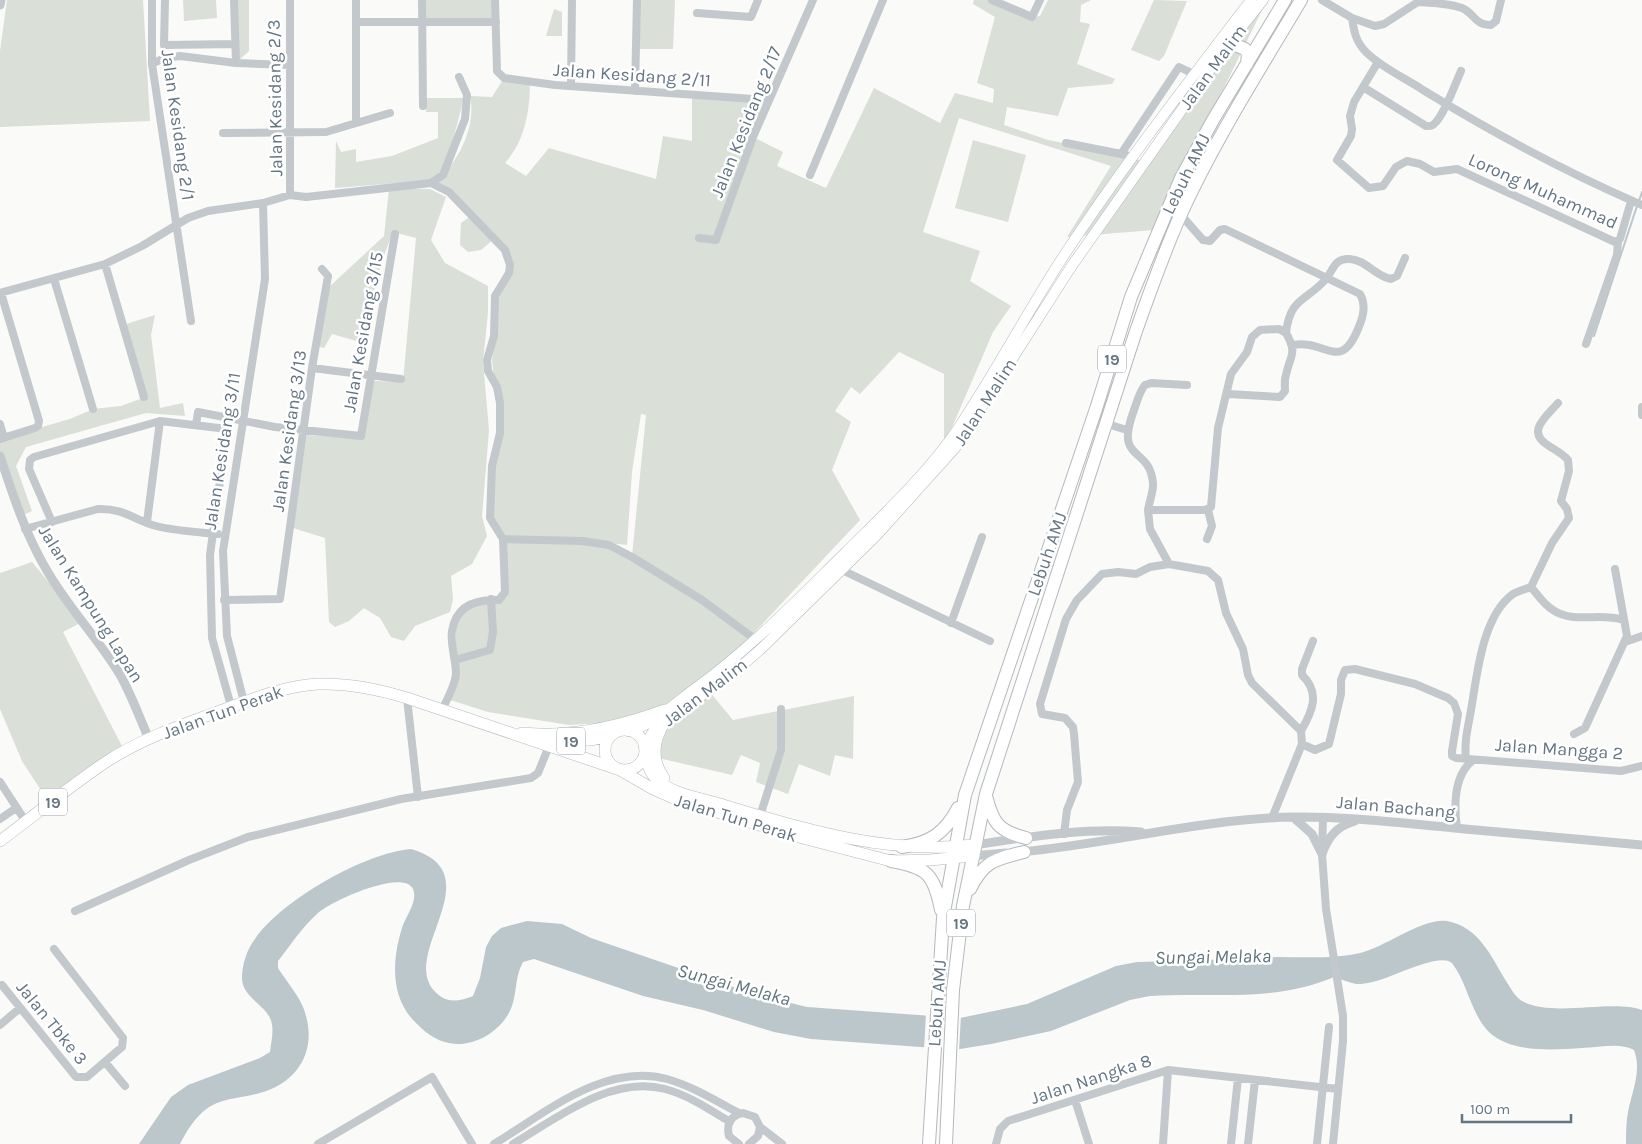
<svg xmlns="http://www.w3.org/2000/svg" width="1642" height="1144" font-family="Karla,sans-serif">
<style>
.green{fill:#dadfd7;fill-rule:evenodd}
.water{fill:#bbc7cb}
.pier{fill:#fafaf8}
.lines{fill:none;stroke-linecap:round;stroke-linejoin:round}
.stream{stroke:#bbc7cb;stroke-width:2}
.secondary-casing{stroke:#b3babf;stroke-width:11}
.primary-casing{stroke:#b5babe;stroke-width:12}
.trunk-casing{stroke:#b4b9bd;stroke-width:14}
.minor{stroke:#c3c8cc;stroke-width:8}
.tertiary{stroke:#c3c8cc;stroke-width:9}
.secondary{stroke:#fff;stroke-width:10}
.primary{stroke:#fff;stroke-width:11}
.trunk{stroke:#fff;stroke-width:12}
.labels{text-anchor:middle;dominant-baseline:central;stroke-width:5;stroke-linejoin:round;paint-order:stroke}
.shield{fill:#fff;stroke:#939fa8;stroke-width:1}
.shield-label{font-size:16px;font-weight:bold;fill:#657683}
.street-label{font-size:18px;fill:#657683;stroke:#fff}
.water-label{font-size:19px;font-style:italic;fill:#60757c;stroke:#fff}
</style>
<rect width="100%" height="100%" fill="#fafaf8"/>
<path class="green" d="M7,0H143L150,121L0,127V51Z
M183,0H216L217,18L184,21Z
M234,0H249V51L236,63Z
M422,0H495L496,22H422Z
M636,0H675L673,49H636Z
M974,0H992L1032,17L1040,16L1048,0H1091L1081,5L1080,22L1090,24L1077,64L1115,79L1112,84L1068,88L1058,116L1007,107L1004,125L1048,140L1133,157L1144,163L1267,0L1154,230L1067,237L1111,166L959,118L923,232L980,251L970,281L1011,306L993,332L944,446V374L899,352L860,394L851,387L835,411L851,422L832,470L860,520L751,636L731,662L732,674L709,691L733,720L854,696L853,759L835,755L830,776L799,764L788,794L756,782L760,763L741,755L732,775L654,757L651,720L569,725L488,712L447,699L456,674V619L476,601L491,599L505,592L503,539L490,518L492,466L500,433L492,360L497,333V291L510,265L494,239L481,250L468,252L460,245L461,223L471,216L435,180L335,188L336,141L341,152L356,149V162L392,156L438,138V112H426L427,98H464L444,174C462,154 476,123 470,96L492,97L504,78L530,81C530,111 525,141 505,163L526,176L549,148L656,179L663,136L692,141V95L769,100L753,137L783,152L777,166L826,188L874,88L940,123L955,93L993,103L994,89L977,83L995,17L973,4ZM641,414L646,415L632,556L600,542L627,545L632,472Z
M1154,0L1187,1L1164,56L1159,61L1131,50Z
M554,9L562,12V36H546Z
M973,140L1026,155L1008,222L955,208Z
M389,189H430L446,197L431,240L445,263L488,286V312L483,362L489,430L482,516L487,536L472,564L451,576L453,599L450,612L415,626L404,641L391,637L380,618L364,608L349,621L335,627L329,622L325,538L293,528L307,435L361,438L373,381L403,382L416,238L393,232L383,258L360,342L332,334L324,348L316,346L328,288L384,236Z
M155,315L151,335L160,408L183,403L185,416L146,413L26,447L16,466L32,511L21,516L0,456V439L70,419L93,409L121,406L140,399L123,325Z
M32,562L82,622L63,632L125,752L50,804L22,761L0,709V573Z"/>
<path class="water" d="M411,849C498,874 390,961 440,996C451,1004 462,1000 473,996L480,978L486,947L492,936L501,928L527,921L562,924L591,938L754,994L807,1007L960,1018L1027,1004L1116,966L1137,962C1183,961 1230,959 1277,957C1304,957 1333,959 1360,953C1385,947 1424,917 1447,921C1479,927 1491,956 1506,981C1511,988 1514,996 1522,1001C1551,1018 1613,999 1642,1010V1144H1626C1626,1133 1626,1123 1628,1112C1632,1091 1642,1071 1634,1050C1619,1042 1599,1048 1582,1048C1554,1050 1512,1053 1490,1033C1471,1015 1468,984 1452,963C1436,951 1384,984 1361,984C1353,985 1342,979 1334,977C1273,1003 1215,992 1150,996L1130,1000L1051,1031L991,1044L960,1049L920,1047L811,1039L774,1032L703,1010L643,996L534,959L523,962C516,975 517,985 514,998C510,1024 482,1045 456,1044C440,1043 428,1035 417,1024C389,998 392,958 403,925C407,915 418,900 413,889C403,868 329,902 317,914C302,927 290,946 278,961V968C286,981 297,993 303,1007C319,1047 300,1082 260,1093C242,1098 220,1098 205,1110C194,1119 186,1132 180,1144H139L171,1097L188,1085L260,1058L270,1052C271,1042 275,1028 270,1018C263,1004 242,996 242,978C242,965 247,949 255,939C282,900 364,853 411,849Z"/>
<path class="pier" d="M926,1013L961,1015L959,1051L924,1050Z"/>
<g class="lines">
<path class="stream" d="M1639,201L1642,192
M1594,336L1637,206"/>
<g class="secondary-casing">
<path id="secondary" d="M628,731C647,729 677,702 693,690C749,650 796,601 845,553C883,515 926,475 957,430C994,375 1025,316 1061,260C1120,170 1186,85 1251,0
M644,747L654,730L732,674L762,648L876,536L956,447L1071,267L1226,47L1263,0"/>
</g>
<g class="primary-casing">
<path id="primary" d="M664,723C653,742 651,760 664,778
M605 750a20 20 0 1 1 40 0a20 20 0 1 1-40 0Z
M522,733C571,738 619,727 665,710
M544,741L590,740L611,736
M645,751C646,762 649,771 656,779C671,794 700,798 720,804C803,829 887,855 974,845
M0,841C35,815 70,786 106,762C141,739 181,725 220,711C252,699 284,686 318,684C349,683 378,689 407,698L620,770L653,789L678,800L795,836L891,861L930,860L972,856"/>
</g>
<g class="trunk-casing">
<path id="trunk" d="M1226,47L1233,44L1245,49L1248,54L1247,64
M986,796C993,823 998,831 1026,838
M902,847C930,843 945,833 958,808
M891,861C927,867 934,874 941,910
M970,889C984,861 995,859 1024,852
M929,1144L943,918L965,795L1096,409L1131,297L1181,178L1213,120L1285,0
M946,1144L953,990L963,906L986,794L1135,334C1149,294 1163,255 1180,216C1214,141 1259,71 1301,0"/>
</g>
<path class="minor" d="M152,0V64L191,321
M165,0L164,45L235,44
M234,0L236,63
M290,0V195
M356,0V123
M422,0L423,106
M495,0L497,71L504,78L555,85L769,100
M992,0L1032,17L1040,0
M1322,0L1352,18L1375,26L1384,24L1421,0
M1418,2C1432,3 1448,3 1462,8C1474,13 1476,26 1491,25L1496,21L1501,0
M697,13L751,17L758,0
M1352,18C1354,32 1356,42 1366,52C1382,68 1405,78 1423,90C1490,131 1570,174 1642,205
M356,22H496
M1378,62L1354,102L1350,116L1352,129L1351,136L1337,160L1369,188L1383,186L1396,167L1407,161L1420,164L1434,172L1457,169L1615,242L1620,239L1631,201
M152,64L164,58L180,56L236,63L290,65
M571,86L572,0
M1363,87L1426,126C1429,126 1431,127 1434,124C1444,116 1455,84 1461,71
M635,91L637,0
M223,133L326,132L390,113
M1066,143L1126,155
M1121,154L1179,67L1194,74
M810,175L883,0
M431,183L443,175L465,119L467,95L459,77
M1181,215L1203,240L1210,241L1220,230L1225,229L1360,294C1366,304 1364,314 1360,324C1341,375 1327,339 1293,345
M699,238L716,240L753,137L813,0
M105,264L144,397
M54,279L93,409
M0,293L105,264L142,246L188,218L208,211L263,203L290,195L306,197L431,183L449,192L505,250L510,265L509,273L495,296L494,336L487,360L488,371L497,387L500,403V433L492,466L490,518L503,539L505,592L499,600C477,599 456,605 452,631C450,644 456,660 456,674C455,686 447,699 442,710
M1586,344L1617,255L1618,241
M312,368L401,379
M1228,394L1280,397L1285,391C1285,386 1284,380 1286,375C1290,355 1298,354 1286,333C1290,297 1307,301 1326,279C1334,269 1334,258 1350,259C1366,260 1375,276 1391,279L1397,276L1405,258
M1642,407V415
M0,424L4,438
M1107,424L1127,430
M196,425L198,412L275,427L361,436L395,234
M0,439L35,428L38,426L39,421L1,293
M1148,510C1149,502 1154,490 1153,483C1149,444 1114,464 1134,410C1137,402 1139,392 1145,385L1151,383L1187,385
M52,522L29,469L30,460L34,457L160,421L227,429L210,555L212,638L231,706
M147,522L160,421
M25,529L98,509C124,508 134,520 156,526C176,531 197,532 218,534
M503,539L582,541L609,545L632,557L702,600L756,640
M1207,539L1212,526L1208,510
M842,570L990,641
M1531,587C1538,595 1544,605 1553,610C1573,624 1601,612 1623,620
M224,600L280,599L312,368L328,276L322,269
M951,623L982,537
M1625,642L1642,636
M455,660L490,650L493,632L491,599
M407,698L418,797
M244,702L227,636L223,551L265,279L263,203
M1301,731C1312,712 1321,693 1302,675V669L1313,641
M1574,734L1585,728L1627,636L1615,569
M1302,744L1315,750L1329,744L1341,694V680L1345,670L1355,669L1415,684L1448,698L1454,703L1458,714L1452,751V756L1456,758L1621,771L1642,766
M1466,759C1464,742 1468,727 1471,710C1477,676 1482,616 1513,594C1518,591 1526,589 1531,587L1552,543L1569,518L1567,509L1561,501L1569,471L1568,460C1563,454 1555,450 1549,446C1525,432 1546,417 1558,403
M0,782L26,822
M760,816L781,750V709
M1272,818L1302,744L1301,731L1252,683L1248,675L1243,649L1226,613L1218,580L1208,571L1169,564L1150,529L1148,510H1205L1211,507L1218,428L1231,374L1247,352L1252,337L1260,330L1279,329L1286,333
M1323,818L1322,854L1326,909L1343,1016V1041L1333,1144
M0,819L16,808
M1457,828C1454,806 1454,775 1473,760
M1064,834L1067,810L1078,782L1074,734L1073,727L1065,718L1042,714L1040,704L1066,619L1077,600L1102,574L1118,572L1136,574L1150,567L1169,564
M75,911L189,860L248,837L401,799L531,778L538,773L549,746
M2,985L76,1077H87L122,1047L123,1038L54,949
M0,1025L20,1008
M105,1062L125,1086
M1075,1100L1089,1144
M760,1127L782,1144
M318,1144L432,1077L472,1144
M494,1144C544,1114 604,1062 667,1079C692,1086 716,1101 739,1113
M513,1144C557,1118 611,1075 665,1089C688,1095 709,1109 730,1122
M739,1144L729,1136C726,1124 731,1115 743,1113L755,1117L760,1127L758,1136L749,1144
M996,1144L1000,1129L1008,1121L1168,1070L1338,1089
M1163,1144L1168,1070
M1231,1144L1238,1078
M1248,1144L1255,1080
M1317,1144L1329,1027"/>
<path class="tertiary" d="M0,5L1,0
M0,456C13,495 25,533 46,569C67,606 96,636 119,673C131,693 139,717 149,739
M1294,818L1312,834L1322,854
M974,845C1028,837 1086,827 1141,832
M1019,852C1111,844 1200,819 1292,817C1346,816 1400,823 1454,828C1517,834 1579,839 1642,845
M1322,854C1328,837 1337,826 1355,821
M972,856L1006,853"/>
<use href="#secondary" class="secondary"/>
<use href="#primary" class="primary"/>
<use href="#trunk" class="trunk"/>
</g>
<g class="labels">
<g class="shield">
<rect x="1098" y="345.5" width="28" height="27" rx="4"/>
<rect x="557" y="727.5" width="28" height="27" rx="4"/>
<rect x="39" y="788.5" width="28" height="27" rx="4"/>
<rect x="947" y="909.5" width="28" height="27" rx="4"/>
</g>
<g class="shield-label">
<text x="1112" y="359">19</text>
<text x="571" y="741">19</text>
<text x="53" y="802">19</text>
<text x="961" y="923">19</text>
</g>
<g class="street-label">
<text transform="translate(1213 67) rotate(-54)">Jalan Malim</text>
<text transform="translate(632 75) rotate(4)">Jalan Kesidang 2/11</text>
<text transform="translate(275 98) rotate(-91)">Jalan Kesidang 2/3</text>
<text transform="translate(746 122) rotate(-68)">Jalan Kesidang 2/17</text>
<text transform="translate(178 125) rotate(82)">Jalan Kesidang 2/1</text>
<text transform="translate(1186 174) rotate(-64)">Lebuh AMJ</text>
<text transform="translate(1543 191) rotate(24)">Lorong Muhammad</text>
<text transform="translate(363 332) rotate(-80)">Jalan Kesidang 3/15</text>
<text transform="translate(985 402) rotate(-57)">Jalan Malim</text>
<text transform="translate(289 431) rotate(-82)">Jalan Kesidang 3/13</text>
<text transform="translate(222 451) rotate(-81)">Jalan Kesidang 3/11</text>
<text transform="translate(1047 554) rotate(-71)">Lebuh AMJ</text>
<text transform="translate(91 604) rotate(58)">Jalan Kampung Lapan</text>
<text transform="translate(705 692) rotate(-37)">Jalan Malim</text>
<text transform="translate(223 712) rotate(-20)">Jalan Tun Perak</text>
<text transform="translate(1559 749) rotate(4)">Jalan Mangga 2</text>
<text transform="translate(1396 807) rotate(5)">Jalan Bachang</text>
<text transform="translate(736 818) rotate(17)">Jalan Tun Perak</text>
<text transform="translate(937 1003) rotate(-86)">Lebuh AMJ</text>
<text transform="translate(52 1023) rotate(51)">Jalan Tbke 3</text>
<text transform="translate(1091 1079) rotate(-18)">Jalan Nangka 8</text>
</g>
<g class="water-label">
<text transform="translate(1213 957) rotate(-1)">Sungai Melaka</text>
<text transform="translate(734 985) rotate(15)">Sungai Melaka</text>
</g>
</g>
<path d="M1462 1114v8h109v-8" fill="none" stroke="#657683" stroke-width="2.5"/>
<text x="1470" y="1114" font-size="15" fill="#657683" stroke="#ffffff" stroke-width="4" paint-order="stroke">100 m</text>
</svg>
